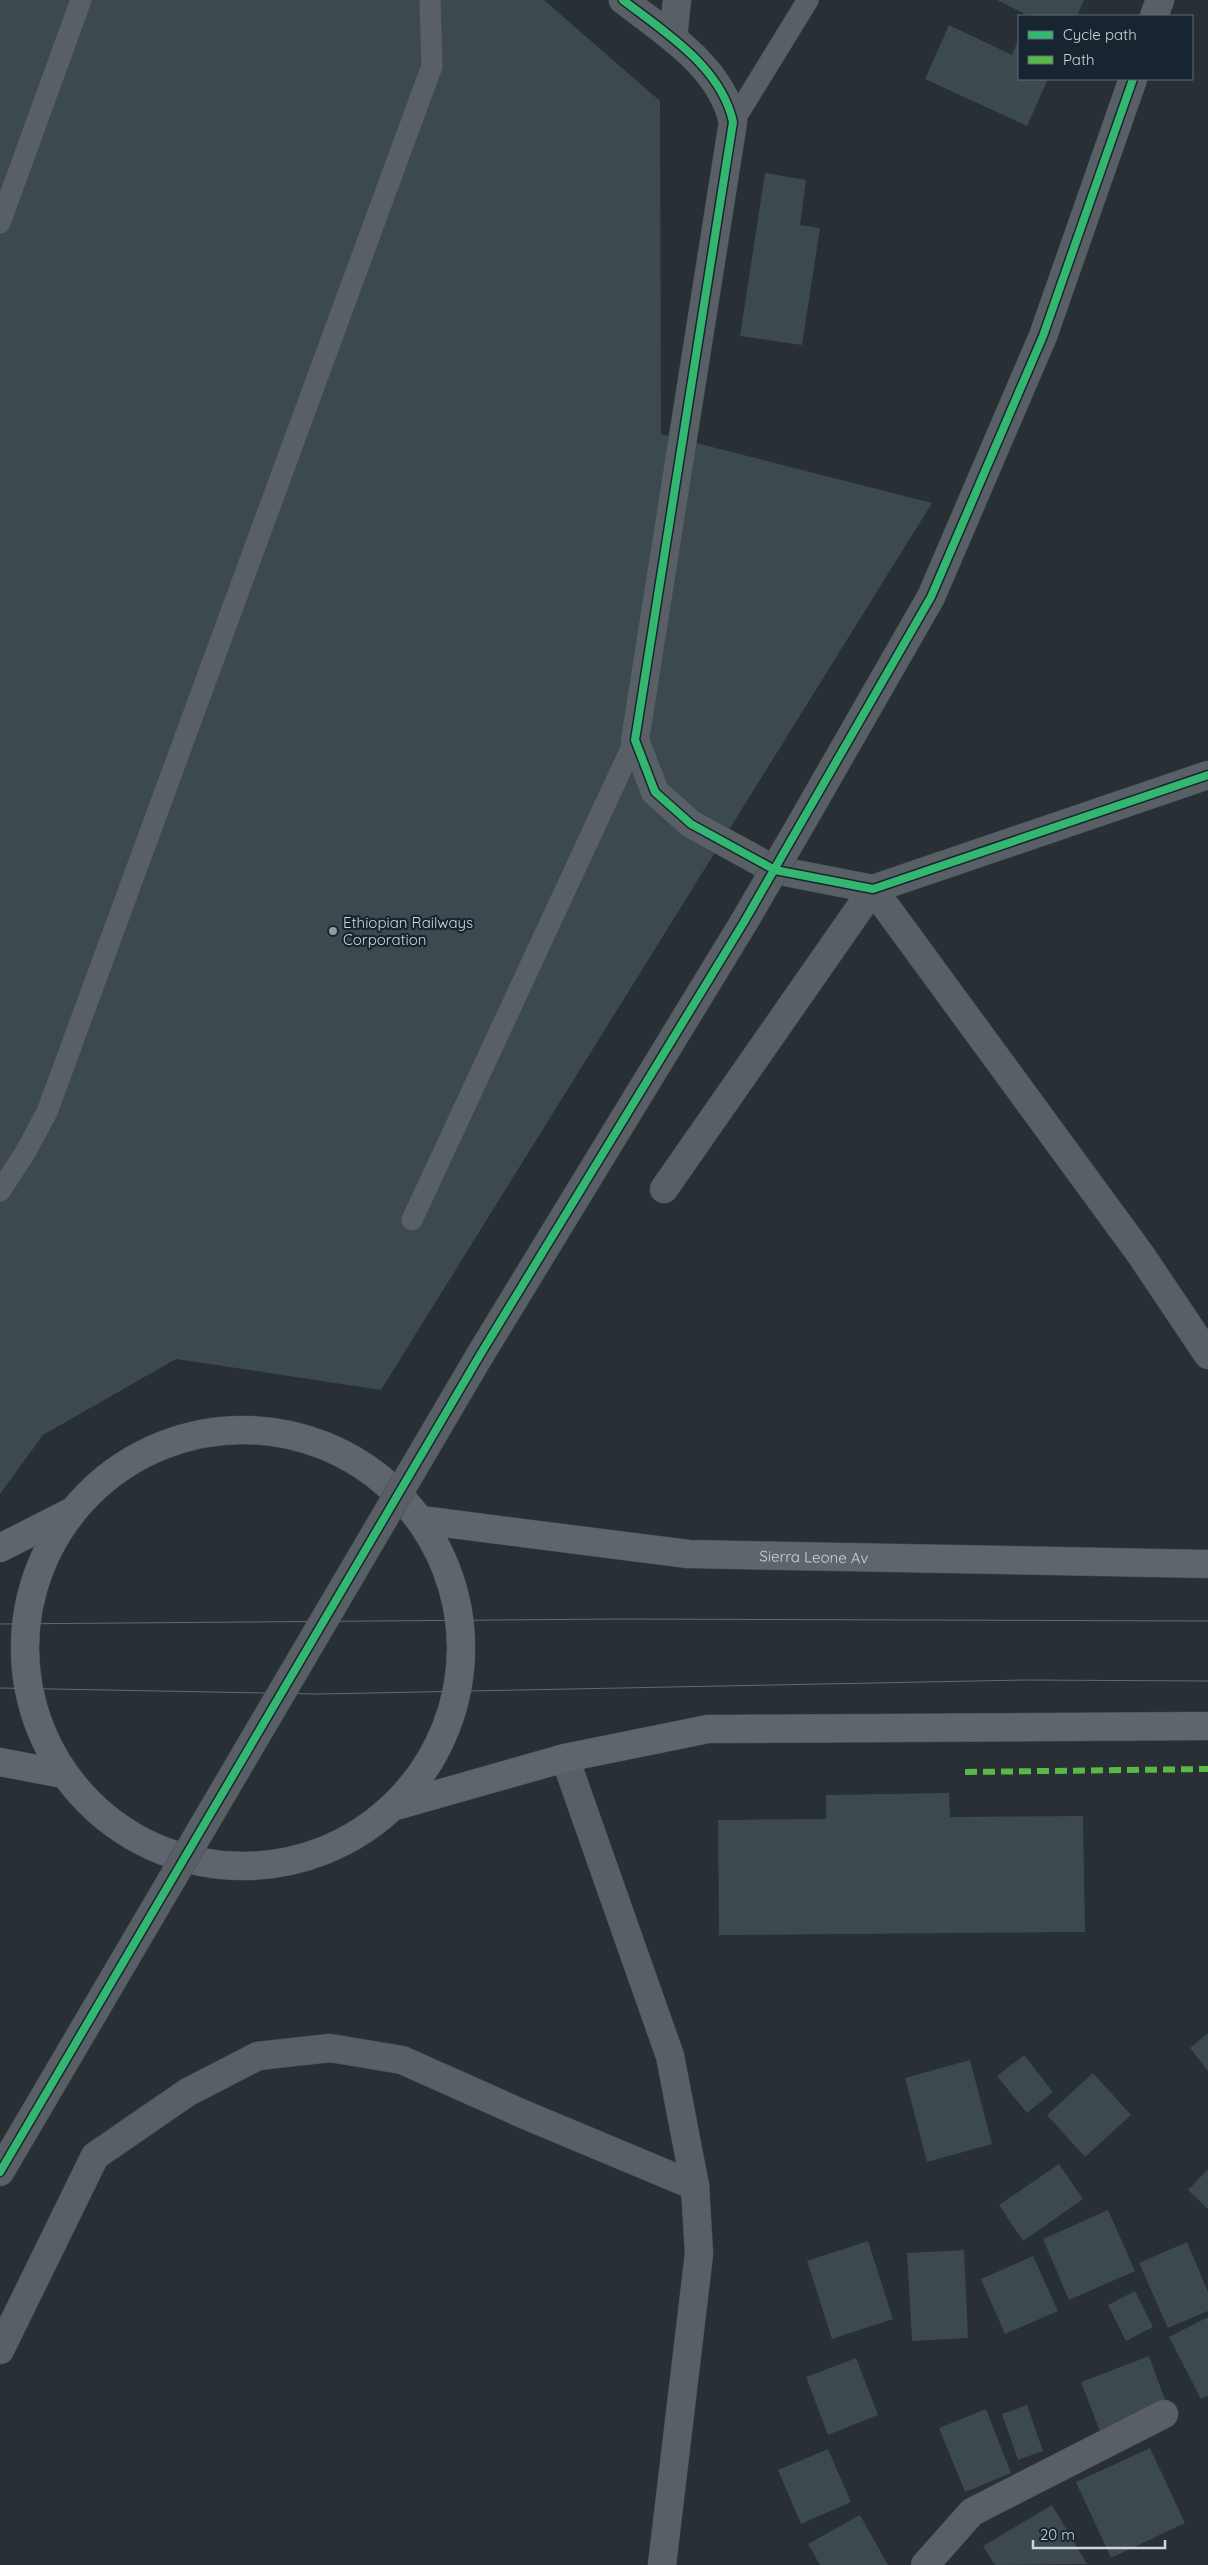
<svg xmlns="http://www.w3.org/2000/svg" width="1208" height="2565" font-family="Quicksand,sans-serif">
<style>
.building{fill:#3c494e}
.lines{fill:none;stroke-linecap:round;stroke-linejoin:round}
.lane-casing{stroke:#464c52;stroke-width:22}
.street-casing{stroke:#464c52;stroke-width:29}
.secondary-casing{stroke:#464c52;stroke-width:29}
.primary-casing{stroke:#464c52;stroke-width:29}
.lane{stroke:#596065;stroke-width:21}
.street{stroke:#596065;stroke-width:28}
.secondary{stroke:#596065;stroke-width:28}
.primary{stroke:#5f656c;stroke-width:28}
.tram{stroke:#64696d;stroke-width:1}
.street-bridge-casing{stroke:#464c52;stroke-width:29;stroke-linecap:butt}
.street-bridge{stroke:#596065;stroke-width:28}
.quiet{stroke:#58b947;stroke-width:6;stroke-dasharray:12 6;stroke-linecap:butt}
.cycleway-casing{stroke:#182531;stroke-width:11}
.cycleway{stroke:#33b770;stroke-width:8}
.poi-dot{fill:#939ba2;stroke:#182531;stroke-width:2}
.labels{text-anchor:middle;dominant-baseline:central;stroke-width:4.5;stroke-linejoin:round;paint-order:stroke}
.poi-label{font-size:15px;fill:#cdd5dd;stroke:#182531;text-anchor:start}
.street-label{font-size:15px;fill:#cdd5dd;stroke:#182531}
</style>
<rect width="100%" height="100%" fill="#282f35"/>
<path class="building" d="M0,0H544L660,101L661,434L932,503L381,1390L176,1359L43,1435L0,1494Z
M997,0H1084L1077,16H1029Z
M949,25L1012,55L1019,38V79H1048L1027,126L925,79Z
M765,173L806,180L800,225L820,228L802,345L740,336Z
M949,1793L950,1817L1083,1816L1085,1932L719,1935L718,1820L826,1819V1795Z
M1208,2033V2071L1190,2048Z
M1024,2055L1053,2092L1027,2113L997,2076Z
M970,2060L992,2144L927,2162L905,2078Z
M1093,2073L1131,2115L1085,2157L1047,2115Z
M1059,2164L1083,2199L1023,2241L999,2205Z
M1208,2169V2209L1188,2190Z
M1108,2210L1135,2271L1069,2300L1043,2239Z
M868,2241L893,2319L832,2339L807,2261Z
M1187,2242L1208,2292V2311L1168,2328L1139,2263Z
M964,2250L968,2338L912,2341L907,2253Z
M1033,2256L1058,2311L1005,2334L981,2279Z
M1135,2291L1153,2327L1126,2341L1108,2305Z
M1208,2317V2396L1201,2399L1169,2337Z
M1149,2356L1168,2408L1101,2434L1081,2382Z
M856,2358L878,2415L828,2435L806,2377Z
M1027,2405L1043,2451L1018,2460L1002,2414Z
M986,2409L1011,2473L965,2492L939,2428Z
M1150,2448L1185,2523L1111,2558L1076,2482Z
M828,2449L851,2502L801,2524L778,2470Z
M1052,2505L1087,2564L995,2565L983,2546Z
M860,2515L888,2565H820L808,2544Z"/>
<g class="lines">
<g class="lane-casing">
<path id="lane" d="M733,122L808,0
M0,223L81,0
M0,1191L25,1153L47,1112L432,66L430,0
M412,1220L635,740"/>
</g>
<g class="street-casing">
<path id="street" d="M623,0C666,33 721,67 733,122L635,740L655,792L691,824L775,870L873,889L1208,775
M1154,16L1160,0
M673,38L677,0
M798,829L931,597L1043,336L1133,79
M664,1189L873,889L1141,1255L1208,1355
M480,1355L744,922
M0,2172L138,1937
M0,2350L95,2156L188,2092L258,2056L330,2048L402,2060L523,2114L695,2186
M925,2565L972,2512L1164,2414"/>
</g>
<g class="secondary-casing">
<path id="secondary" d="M565,1758L670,2056L695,2186L699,2254L662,2565"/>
</g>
<g class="primary-casing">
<g id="primary">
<circle cx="243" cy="1648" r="218"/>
<path id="s1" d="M421,1520L688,1554L1208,1564"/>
<path d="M0,1548L71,1512"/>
<path d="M0,1762L63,1774"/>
<path d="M399,1805L565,1758L708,1729L1208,1726"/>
</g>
</g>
<use href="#lane" class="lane"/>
<use href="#street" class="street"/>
<use href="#secondary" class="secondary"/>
<use href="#primary" class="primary"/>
<path class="tram" d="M0,1624L621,1619L1208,1621
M0,1688L318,1694L1025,1680L1208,1681"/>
<g class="street-bridge-casing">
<path id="street-bridge" d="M744,922L798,829
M138,1937L480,1355"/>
</g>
<use href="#street-bridge" class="street-bridge"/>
<path class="quiet" d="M965,1772L1208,1769"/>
<g class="cycleway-casing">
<path id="cycleway" d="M623,0C666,33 721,67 733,122L635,740L655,792L691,824L775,870L873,889L1208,775
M0,2172L480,1355L744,922L931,597L1043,336L1133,79"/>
</g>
<use href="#cycleway" class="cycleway"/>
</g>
<circle class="poi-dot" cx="333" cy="931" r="5"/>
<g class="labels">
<g class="poi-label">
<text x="343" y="922">Ethiopian Railways<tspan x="343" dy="17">Corporation</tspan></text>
</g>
<g class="street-label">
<text stroke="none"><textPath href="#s1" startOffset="395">Sierra Leone Av</textPath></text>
</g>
</g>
<rect x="1018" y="15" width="175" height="65" fill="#182531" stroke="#606b76"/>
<rect x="1028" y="31" width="25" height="8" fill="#33b770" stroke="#606b76"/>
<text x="1063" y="40" font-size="15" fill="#cdd5dd">Cycle path</text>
<rect x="1028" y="56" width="25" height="8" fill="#58b947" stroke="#606b76"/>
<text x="1063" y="65" font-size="15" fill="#cdd5dd">Path</text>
<path d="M1033 2540v8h132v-8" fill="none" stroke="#cdd5dd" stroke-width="2.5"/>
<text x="1040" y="2540" font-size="15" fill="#cdd5dd" stroke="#182531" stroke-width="4" paint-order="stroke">20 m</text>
</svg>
